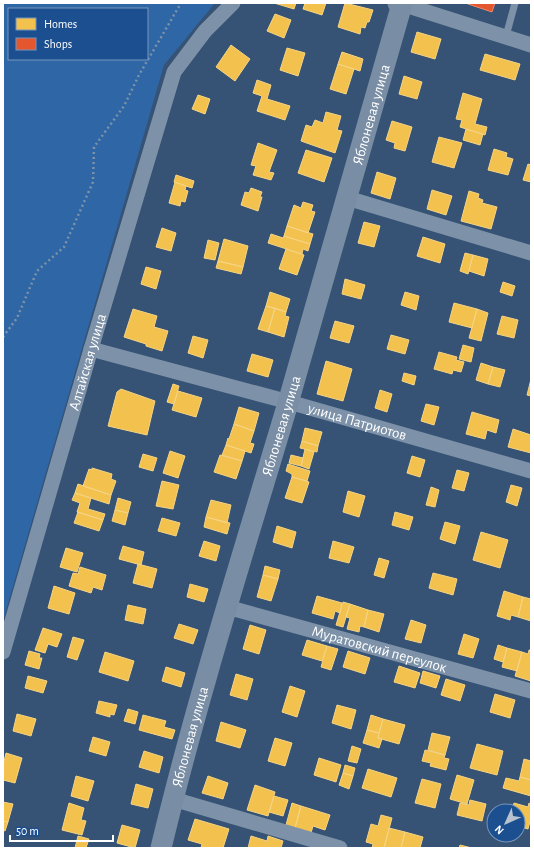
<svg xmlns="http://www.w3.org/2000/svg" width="534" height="851" font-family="'Alegreya Sans',sans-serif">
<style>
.green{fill:#2f66a5;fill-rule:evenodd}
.homes{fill:#f2c14e;stroke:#f6d483}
.shops{fill:#e4572e;stroke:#ec896d}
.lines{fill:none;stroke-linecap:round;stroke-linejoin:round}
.path{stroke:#7d92a8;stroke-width:2.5;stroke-dasharray:2 3;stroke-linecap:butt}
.lane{stroke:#7d92a8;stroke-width:7}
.street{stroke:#7d92a8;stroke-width:15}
.secondary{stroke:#798da4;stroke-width:21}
.labels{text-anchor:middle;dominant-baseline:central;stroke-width:4;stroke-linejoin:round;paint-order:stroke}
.street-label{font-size:15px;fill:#fff;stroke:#1b4f8f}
</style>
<rect width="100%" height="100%" fill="#365274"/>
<path class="green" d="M3,3H215L164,65L3,621ZM9,9H147V59H9Z"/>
<path class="homes" d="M274,3H296L294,9Z
M305,3H326L322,15L303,9Z
M345,3L373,10L369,22H367L365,28L361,27L360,34L338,27Z
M275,14L291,20L284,38L267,31Z
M417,32L441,39L435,59L411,52Z
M231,45L250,59L235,81L216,67Z
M287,48L305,53L298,76L280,70Z
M342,52L363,59L360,71L338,64Z
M485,54L520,64L515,80L480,70Z
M338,64L354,69L346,94L330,89Z
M404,76L422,82L417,99L399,94Z
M257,80L271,85L267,99L290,106L285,120L257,111L262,96L253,93Z
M463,93L482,99L475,124L487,127L485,135L460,127L462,120L456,119Z
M198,95L210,99L205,114L192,109Z
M326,112L341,116L337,130L342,131L335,153L301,141L306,125L312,127L315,120L323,123Z
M392,121L412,127L405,151L394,148L395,143L386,140Z
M466,129L483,134L480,145L463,140Z
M439,137L462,143L454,168L432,162Z
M258,143L277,150L269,172L274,173L271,180L253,175L256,166L251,165Z
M494,149L507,153L506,157L513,159L508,175L488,170Z
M306,150L332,158L324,182L298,173Z
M528,164L531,165V182L523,180Z
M377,172L396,178L390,199L371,193Z
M176,175L194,181L192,188L174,182Z
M175,182L186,186L185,190L188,191L185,202L181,201L180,206L169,203Z
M251,188L262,192L260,197H262L258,211L241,205L245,192L249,193Z
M432,190L452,196L446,215L427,209Z
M469,191L479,194L478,198L483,200L482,203L497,207L491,229L461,221Z
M303,202L313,205L311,211L315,212L308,233L287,226L294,205L301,208Z
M364,222L380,226L374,247L358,243Z
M287,226L313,234L310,244L284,236Z
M162,228L176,233L171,251L156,247Z
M271,234L283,238L284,236L310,244L308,251L303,249L302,254L268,243Z
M423,237L445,244L440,263L417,256Z
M224,239L248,246L243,267L218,261Z
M208,240L219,243L215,260L204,258Z
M286,249L304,255L297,275L279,269Z
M465,253L473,255L468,274L460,271Z
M473,255L488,259L484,276L469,271Z
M218,261L243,267L241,274L216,268Z
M146,267L161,271L156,289L141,284Z
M345,279L365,285L361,299L342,294Z
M503,282L515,286L512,296L500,292Z
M270,292L290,299L286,312L266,306Z
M405,292L419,296L416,310L401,305Z
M454,303L477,309L472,328L449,322Z
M266,306L275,308L268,332L258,329Z
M275,308L286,312L285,316L289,317L284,337L268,332Z
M133,309L157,316L154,327L168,331L162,351L146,346V344L124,337Z
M477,309L488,313L481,341L469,338Z
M502,316L518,320L514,338L497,334Z
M335,321L354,326L349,343L330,338Z
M391,335L409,340L405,354L387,349Z
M193,336L208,340L203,358L188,353Z
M463,345L474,348L471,362L459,359Z
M439,352L457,357L456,360L464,362L461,372L453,370L452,374L434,369Z
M252,354L273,360L268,377L247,371Z
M326,361L352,369L343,401L317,394Z
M481,363L493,367L488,384L476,380Z
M493,367L505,370L500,387L488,384Z
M404,373L416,376L414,385L402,381Z
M531,379V396L527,395Z
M173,384L179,386L174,404L167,402Z
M121,389L155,401L147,435L108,426L117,392Z
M380,390L392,394L387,412L375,408Z
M178,391L202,398L196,417L172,410Z
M426,404L439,407L434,425L421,421Z
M239,407L259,413L254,431L234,424Z
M472,412L499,420L496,433L487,430L485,439L466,434Z
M234,424L254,431L250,443L254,444L251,453L226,445L228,438L229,439Z
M305,428L322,432L318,446L302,441Z
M513,429L531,435V453L508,447Z
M302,441L318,446L317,452L300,448Z
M226,445L245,451L242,461L222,455Z
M305,449L314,452L309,469L301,466Z
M170,451L185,456L178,478L163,473Z
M143,454L157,458L153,471L139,467Z
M220,455L242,461L236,479L214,472Z
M291,455L303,458L301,466L289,463Z
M412,456L425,460L420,477L407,473Z
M288,464L310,471L307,481L292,477V474L286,471Z
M92,468L112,474L111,479L116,481L111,495L83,486L89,469L92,470Z
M457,470L469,473L464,491L452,488Z
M292,477L309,482L302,503L285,498Z
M162,481L179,485L173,509L156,506Z
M78,484L111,495L109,504L75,493Z
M511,485L522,488L517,506L506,502Z
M431,487L439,490L435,507L426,505Z
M348,491L365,496L359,517L343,512Z
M75,493L91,498L88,509L105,514L103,520L77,512L80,503L72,500Z
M118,498L131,502L128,513L115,510Z
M211,500L231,505L227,523L206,517Z
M115,510L128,513L125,525L112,521Z
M78,512L103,520L99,531L74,523Z
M395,512L413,517L409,530L392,525Z
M206,517L230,523L227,534L204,527Z
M162,518L180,523L176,536L158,531Z
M445,522L460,526L455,544L440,539Z
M277,526L296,532L292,548L273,542Z
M481,532L508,540L500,568L473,560Z
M204,541L220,546L216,561L199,556Z
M333,541L354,547L349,563L329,558Z
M123,546L144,552L141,565L119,559Z
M66,548L83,553L77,572L60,567Z
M379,558L389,561L384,578L374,575Z
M138,564L157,569L152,588L133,583Z
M265,566L280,570L278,579L263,575Z
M80,567L106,575L102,590L93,587L91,593L69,586L73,573L78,574Z
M433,573L457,579L453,595L429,588Z
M263,575L278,579L271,601L257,597Z
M190,584L208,589L204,602L187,597Z
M54,586L75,593L69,614L48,608Z
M504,591L523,597L518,617L511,615L510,620L497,616Z
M317,596L342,603L340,613L335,611L333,619L312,613Z
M523,597L531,599V621L518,617Z
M343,602L350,604L343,627L336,625Z
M350,604L368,610L364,627L360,626L359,632L347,629L350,618L346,617Z
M128,605L146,609L143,624L125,620Z
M368,610L384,614L379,632L364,627Z
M411,620L426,625L421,643L405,639Z
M179,624L198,630L193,644L174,638Z
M250,625L266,630L259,654L243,649Z
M43,628L62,634L57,647L48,644L45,653L35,650Z
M464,634L479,639L473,658L458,654Z
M73,637L84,640L77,660L67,657Z
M307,640L327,646L322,661L302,655Z
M498,645L507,648L503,662L494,659Z
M327,646L338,649L331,670L321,667Z
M507,648L522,652L517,671L502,667Z
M529,650H531V681L515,676L522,652L528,654Z
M29,651L40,654L39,658H42L39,669L25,665Z
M348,651L370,658L365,674L343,667Z
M105,652L134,661L128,681L99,672Z
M399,666L420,673L415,688L394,682Z
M166,667L185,673L181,687L162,681Z
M423,671L440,676L436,688L420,683Z
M236,674L253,679L247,700L230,695Z
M28,676L47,681L43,693L25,688Z
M446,679L465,685L460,701L441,695Z
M290,686L305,691L297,717L282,712Z
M495,694L515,700L510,718L490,712Z
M99,701L117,705L114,715L110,714V717L96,713Z
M337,705L356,710L351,729L332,723Z
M128,709L138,712L135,724L124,721Z
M17,714L36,719L31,736L13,731Z
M143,715L166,721L164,727L175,730L172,739L139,730Z
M371,715L383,719L379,733L367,730Z
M383,719L405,725L399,744L378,738Z
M221,722L246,730L240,748L216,741Z
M367,730L379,733L378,738L382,739L379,748L363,743Z
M432,733L450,737L445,755L428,750Z
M93,737L110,742L106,756L89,751Z
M275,738L292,743L285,766L268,761Z
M477,744L503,751L497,775L470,768Z
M352,746L361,749L357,763L348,761Z
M425,750L445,755L444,758L449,759L446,770L430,766L431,763L422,761Z
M144,751L163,757L159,773L139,767Z
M6,753L22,758L15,783L3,780V766Z
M319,758L341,765L336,782L314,775Z
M524,759L531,761V780L520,777Z
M345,765L355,768L353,776L343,773Z
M368,769L397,778L391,797L362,788Z
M343,773L353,776L349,789L339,785Z
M457,775L474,780L467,804L450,799Z
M76,776L94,781L88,801L71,796Z
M208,776L228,783L223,799L202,793Z
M520,777L531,780V796L503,788L506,778L519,781Z
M422,779L441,784L435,808L415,803Z
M136,784L153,789L148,808L131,804Z
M255,785L275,792L268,816L247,810Z
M274,796L288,800L283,816L269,812Z
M470,800L486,804L482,821L457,815L460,803L469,805Z
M3,802L13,804L8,822L3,821Z
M69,803L84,808L81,820L86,821L82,835L62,830Z
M292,803L301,806L295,828L286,825Z
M514,803L528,807L529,803L531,804V818L528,829L518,826V811H512Z
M301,806L330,815L325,830L313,826L311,833L295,828Z
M381,815L392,818L384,848H372L373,844L366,842L371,824L378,826Z
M195,819L229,829L223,848H201L202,844L188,840Z
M3,821L8,822L5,831L3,830Z
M122,825L140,830L135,848L117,843Z
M389,828L405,832L401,848H384Z
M405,832L423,837L420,848H401Z
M78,836L89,839L86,848H75Z
M251,836L267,841L268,836L283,841L281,848H248Z
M460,845L472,848H459Z"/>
<path class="shops" d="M465,3H495L492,12Z"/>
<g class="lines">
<path class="path" d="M3,337L17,318L37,271L64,247L93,182L94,147L124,106L139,75L181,3"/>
<path class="lane" d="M506,36L515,3"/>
<g class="street">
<path d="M402,4L531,45"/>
<path d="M347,198L531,253"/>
<path id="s1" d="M91,349L289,402L531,471"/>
<path id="s2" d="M227,607L531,691"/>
<path id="s3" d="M3,652L91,349L174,72L205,31L233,3"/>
<path d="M173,799L340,848"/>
</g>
<path class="secondary" id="s4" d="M161,848C197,698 244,551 288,403C327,270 365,137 402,4L398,3"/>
</g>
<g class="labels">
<g class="street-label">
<text stroke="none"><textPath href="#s4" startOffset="763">Яблоневая улица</textPath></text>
<text stroke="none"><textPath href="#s3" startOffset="302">Алтайская улица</textPath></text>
<text stroke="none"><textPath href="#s1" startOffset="276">улица Патриотов</textPath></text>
<text stroke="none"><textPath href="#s4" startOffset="439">Яблоневая улица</textPath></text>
<text stroke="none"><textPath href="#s2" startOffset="158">Муратовский переулок</textPath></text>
<text stroke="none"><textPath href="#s4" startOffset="115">Яблоневая улица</textPath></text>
</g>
</g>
<rect width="534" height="851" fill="none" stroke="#ffffff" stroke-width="8"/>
<rect x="8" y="8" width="140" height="52" fill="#1b4f8f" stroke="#7695bc"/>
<rect x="16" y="18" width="20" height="12" fill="#f2c14e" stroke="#7695bc"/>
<text x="44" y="28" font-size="12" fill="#ffffff">Homes</text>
<rect x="16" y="38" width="20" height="12" fill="#e4572e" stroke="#7695bc"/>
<text x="44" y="48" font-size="12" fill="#ffffff">Shops</text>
<g transform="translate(506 823) rotate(225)"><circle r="19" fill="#1b4f8f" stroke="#7695bc"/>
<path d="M0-3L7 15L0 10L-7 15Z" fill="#b9c2ce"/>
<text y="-6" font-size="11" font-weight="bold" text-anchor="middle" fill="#ffffff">N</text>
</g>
<path d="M10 835v6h103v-6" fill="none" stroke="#ffffff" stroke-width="2"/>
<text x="16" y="835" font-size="12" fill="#ffffff" stroke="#1b4f8f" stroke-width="3" paint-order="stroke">50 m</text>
</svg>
